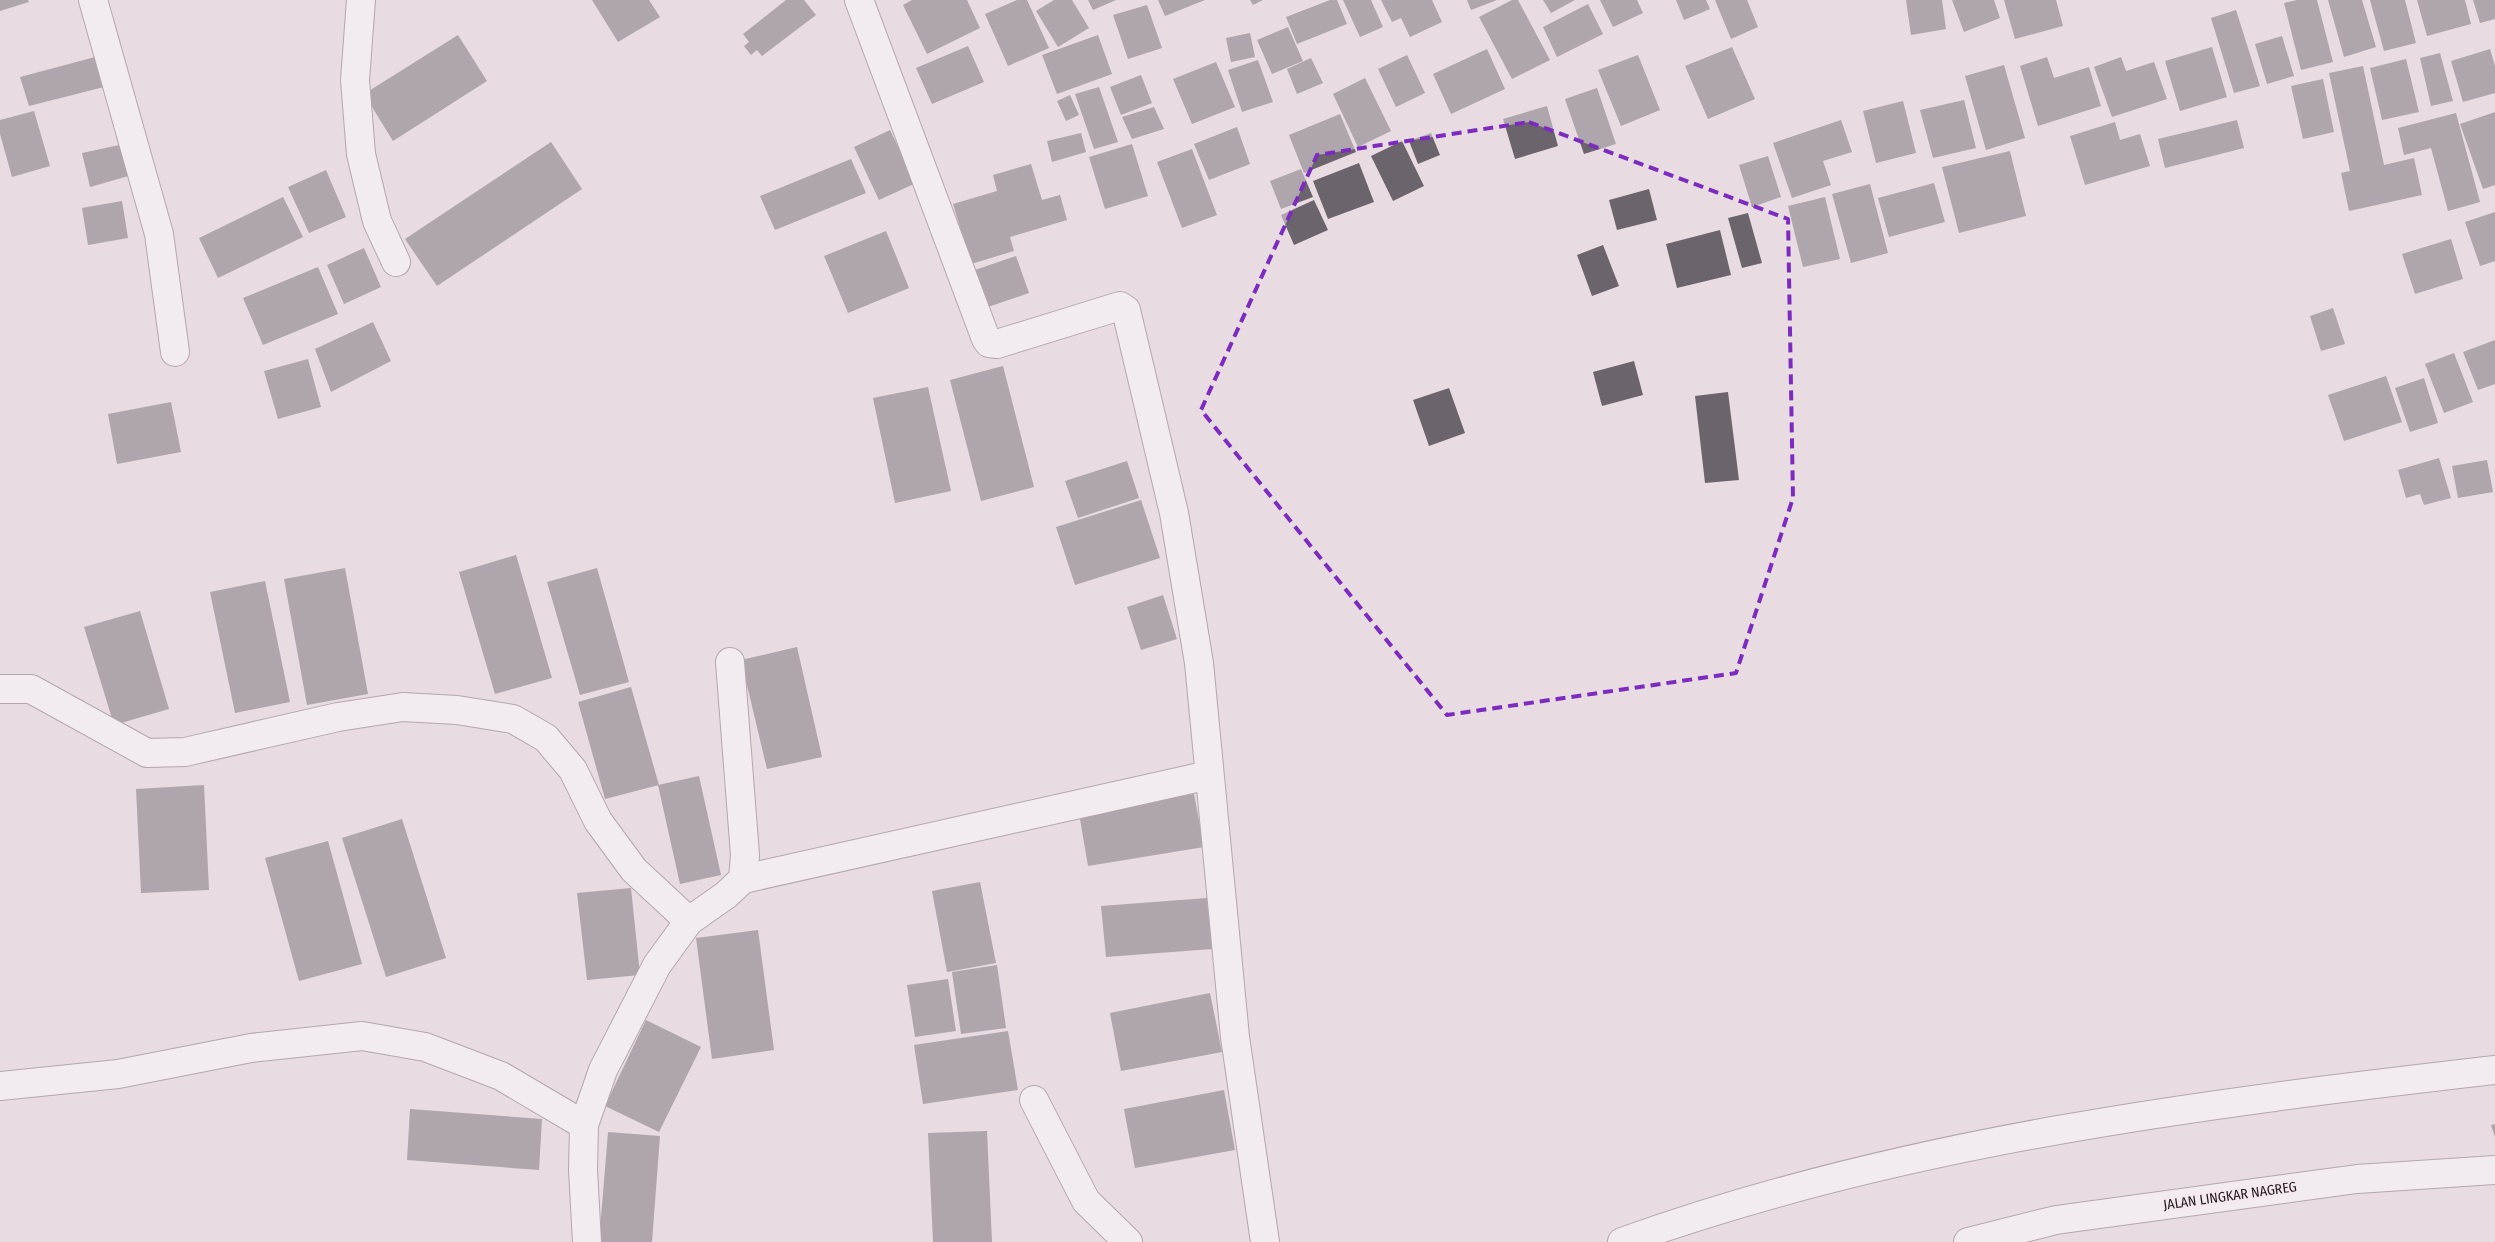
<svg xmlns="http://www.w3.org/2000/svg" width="2495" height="1242" font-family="'Fira Sans Condensed',sans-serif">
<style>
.building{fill:#6c646c}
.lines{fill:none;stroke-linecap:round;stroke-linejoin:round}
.minor-casing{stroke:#74696e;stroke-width:30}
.highway-casing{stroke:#74696e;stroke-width:30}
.minor{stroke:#fff;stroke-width:28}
.highway{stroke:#fff;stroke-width:28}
.marked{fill:none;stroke:#7b2cbf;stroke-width:4;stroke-dasharray:10 6;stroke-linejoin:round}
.labels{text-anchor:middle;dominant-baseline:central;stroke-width:5;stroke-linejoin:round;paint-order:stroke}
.street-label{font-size:14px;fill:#1f1a1c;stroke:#f5e8ee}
</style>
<rect width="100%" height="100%" fill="#e8dbe1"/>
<path class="building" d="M0,0H28L29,2L0,11Z
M592,0H649L660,17L618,42Z
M786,0H804L816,15L762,56L757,50L751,55L744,46L749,42L743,34Z
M912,0H967L980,28L927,54L903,5Z
M1017,0H1027L1049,48L1008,66L985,14Z
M1054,0H1072L1089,28L1058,47L1036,11Z
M1088,0H1116L1093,10Z
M1158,0H1205L1165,16Z
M1250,0H1263L1253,5Z
M1330,0H1337L1347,24L1297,44L1286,17Z
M1343,0H1371L1383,27L1360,37Z
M1381,0H1432L1442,22L1410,37L1401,18L1392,22Z
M1467,0H1497L1471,10Z
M1512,0H1518L1550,60L1512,79L1479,17Z
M1543,0H1575L1551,13Z
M1600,0H1637L1643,13L1613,27Z
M1676,0H1706L1710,9L1684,20Z
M1715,0H1747L1758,27L1731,39Z
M1906,0H1942L1946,29L1911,35Z
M1952,0H1994L2000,18L1964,32Z
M2004,0H2056L2063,26L2015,39Z
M2297,0H2317L2333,62L2301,70L2284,3Z
M2328,0H2362L2376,47L2344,57Z
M2370,0H2405L2416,43L2384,51Z
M2417,0H2465L2471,24L2427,36Z
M2473,0H2495V19L2480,23Z
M1588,4L1603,34L1557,57L1543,27Z
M1147,5L1162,48L1128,59L1113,15Z
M2236,10L2260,86L2234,93L2211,18Z
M1288,27L1303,61L1272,74L1257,40Z
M1250,33L1255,57L1231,62L1226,38Z
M458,35L487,81L393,141L364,94Z
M1098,35L1112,74L1057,94L1042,55Z
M2282,36L2294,76L2267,84L2255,44Z
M968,46L984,82L932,104L916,68Z
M1732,47L1755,99L1708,119L1685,66Z
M2212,47L2227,97L2180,111L2165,61Z
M1487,49L1505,89L1451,114L1433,74Z
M2490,49L2495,66V93L2463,102L2451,61Z
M2440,53L2453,101L2431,106L2420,58Z
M1407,55L1425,93L1396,107L1378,69Z
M1638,55L1660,110L1621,126L1598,70Z
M95,57L104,87L29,106L20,77Z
M2047,57L2054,78L2089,67L2101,106L2038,126L2020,66Z
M2121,57L2126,71L2154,62L2167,99L2112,117L2094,67Z
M1311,58L1323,83L1297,94L1287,69Z
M2406,59L2419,112L2382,120L2370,68Z
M1258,60L1273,102L1242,112L1228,70Z
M1216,62L1235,107L1192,124L1173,79Z
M2004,65L2025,138L1986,150L1965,76Z
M2363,66L2384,165L2414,158L2422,195L2349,211L2341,173L2350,171L2329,73Z
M1141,75L1152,103L1121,115L1110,87Z
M1365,78L1391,131L1358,147L1333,94Z
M2323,79L2334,132L2303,139L2291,86Z
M1099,87L1118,142L1094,149L1075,94Z
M1597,88L1616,144L1584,154L1565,99Z
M1070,95L1079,115L1066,121L1057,101Z
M1964,100L1976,148L1933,158L1920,110Z
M1903,101L1916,153L1876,163L1863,111Z
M1547,106L1558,146L1515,159L1503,119Z
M1154,107L1164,129L1132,139L1122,117Z
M34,111L50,166L12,177L0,134V120Z
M2495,112V185L2483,189L2460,124Z
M2456,113L2480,202L2448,211L2431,148L2404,155L2398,128Z
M1340,114L1356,152L1304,173L1289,135Z
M1841,120L1852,152L1823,161L1831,185L1792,198L1773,143Z
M2237,120L2244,148L2165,168L2158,139Z
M2115,122L2120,140L2140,134L2150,166L2085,185L2070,136Z
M1237,127L1250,164L1209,180L1194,144Z
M890,130L916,183L879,200L854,147Z
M1081,133L1086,152L1052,162L1047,141Z
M1431,133L1440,155L1418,164L1409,141Z
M1402,141L1424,186L1393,201L1371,156Z
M551,142L582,189L437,286L405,239Z
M124,144L132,175L90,187L82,153Z
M1132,144L1148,196L1105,209L1089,157Z
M1192,149L1217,215L1182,228L1157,162Z
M2010,151L2026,216L1959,233L1942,167Z
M1768,156L1781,197L1752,207L1739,165Z
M851,159L866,193L775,230L760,196Z
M1359,163L1374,202L1328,219L1313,181Z
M1031,164L1042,200L1060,195L1067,220L1010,237L1014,251L971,264L953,204L997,191L993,175Z
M1301,169L1313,197L1281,209L1270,181Z
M326,170L346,217L309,233L288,187Z
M1934,183L1945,222L1889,237L1878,198Z
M1870,184L1888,253L1851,263L1832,194Z
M1649,189L1657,220L1617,230L1609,200Z
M283,197L303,237L218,278L199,238Z
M1825,197L1840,259L1803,267L1788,206Z
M1314,200L1328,230L1294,245L1281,215Z
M122,201L128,238L88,245L82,208Z
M2495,212V261L2480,266L2465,222Z
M1748,213L1762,263L1742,268L1728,218Z
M1720,230L1731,275L1677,288L1666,244Z
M886,231L909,288L848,313L824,256Z
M2451,239L2463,279L2415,294L2402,254Z
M1603,245L1619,286L1592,296L1577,255Z
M364,248L381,287L344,304L327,265Z
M1016,256L1029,293L985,308L972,271Z
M318,267L338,314L263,345L243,298Z
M2333,308L2345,344L2321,351L2310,316Z
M373,322L391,361L331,392L315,349Z
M2495,340V384L2478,390L2463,352Z
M2454,353L2473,402L2444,413L2425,364Z
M308,359L321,407L278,419L264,371Z
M1634,361L1643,395L1602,406L1593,372Z
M1003,366L1034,487L981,501L950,380Z
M2386,376L2402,422L2344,441L2328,395Z
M2424,378L2438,423L2410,432L2395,388Z
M928,387L951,491L895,503L873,398Z
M1449,388L1465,433L1429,446L1413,400Z
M1728,392L1739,480L1705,483L1695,396Z
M171,402L181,452L117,464L108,414Z
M2439,458L2451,498L2424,505L2420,494L2406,498L2398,470Z
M2487,460L2493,492L2458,498L2452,466Z
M1127,461L1139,498L1078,518L1065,481Z
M1141,500L1160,558L1075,585L1056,527Z
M516,555L552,678L495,694L459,572Z
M345,568L368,694L307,705L284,579Z
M597,568L629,682L580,695L547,582Z
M265,581L290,702L235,713L210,592Z
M1163,595L1177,639L1141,650L1127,607Z
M140,611L169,709L114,725L84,627Z
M797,647L822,757L767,769L741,660Z
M631,687L659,785L605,799L578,702Z
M699,776L721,875L680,884L658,785Z
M204,785L209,890L141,893L136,789Z
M1194,794L1204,847L1088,866L1079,813Z
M402,819L446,958L386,977L342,838Z
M328,841L362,964L299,981L265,858Z
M980,882L996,963L947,972L932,891Z
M631,888L640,975L587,980L577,893Z
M1207,898L1212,949L1106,957L1101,906Z
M758,930L774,1050L712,1059L696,938Z
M997,965L1006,1028L961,1034L952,972Z
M948,979L956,1031L915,1037L907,985Z
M1210,993L1222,1052L1121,1071L1110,1013Z
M646,1020L701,1047L659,1132L605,1106Z
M1008,1031L1018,1090L923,1104L914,1045Z
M1224,1090L1235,1150L1135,1168L1124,1109Z
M410,1109L542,1119L539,1170L407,1160Z
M2495,1124V1137L2491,1125Z
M987,1131L992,1242H933L928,1133Z
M608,1132L660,1136L652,1242H599Z"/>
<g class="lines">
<g class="minor-casing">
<path id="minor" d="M93,0L159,234L175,352
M361,0L355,80L361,154L377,221L396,262
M859,0L986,339L989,343L997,344L1120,306L1126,310L1174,513L1199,663L1235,1037L1265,1242
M0,689H31L147,753L185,752L338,717L403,707L457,710L513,719L546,738L573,770L598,821L634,870L689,921
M743,879L1209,775
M0,1086L118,1074L251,1048L362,1036L425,1047L501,1076L584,1125
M1034,1100L1086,1201L1128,1242
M587,1242L583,1170L584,1125L603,1070L657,965L689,921L726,895L743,879L745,855L730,662
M1622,1242C1903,1141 2200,1104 2495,1070"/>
</g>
<g class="highway-casing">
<path id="highway" d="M1968,1242L2056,1220L2357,1179L2495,1170"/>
</g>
<use href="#minor" class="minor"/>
<use href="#highway" class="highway"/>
</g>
<path d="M0 0H2495V1242H0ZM1529,122L1788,219L1793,498L1736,673L1447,715L1201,410L1317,155Z" fill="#e8dbe1" fill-opacity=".55" fill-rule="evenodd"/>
<path class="marked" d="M1529,122L1788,219L1793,498L1736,673L1447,715L1201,410L1317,155Z"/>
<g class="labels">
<g class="street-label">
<text transform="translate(2230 1196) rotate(-8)">JALAN LINGKAR NAGREG</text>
</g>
</g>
</svg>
